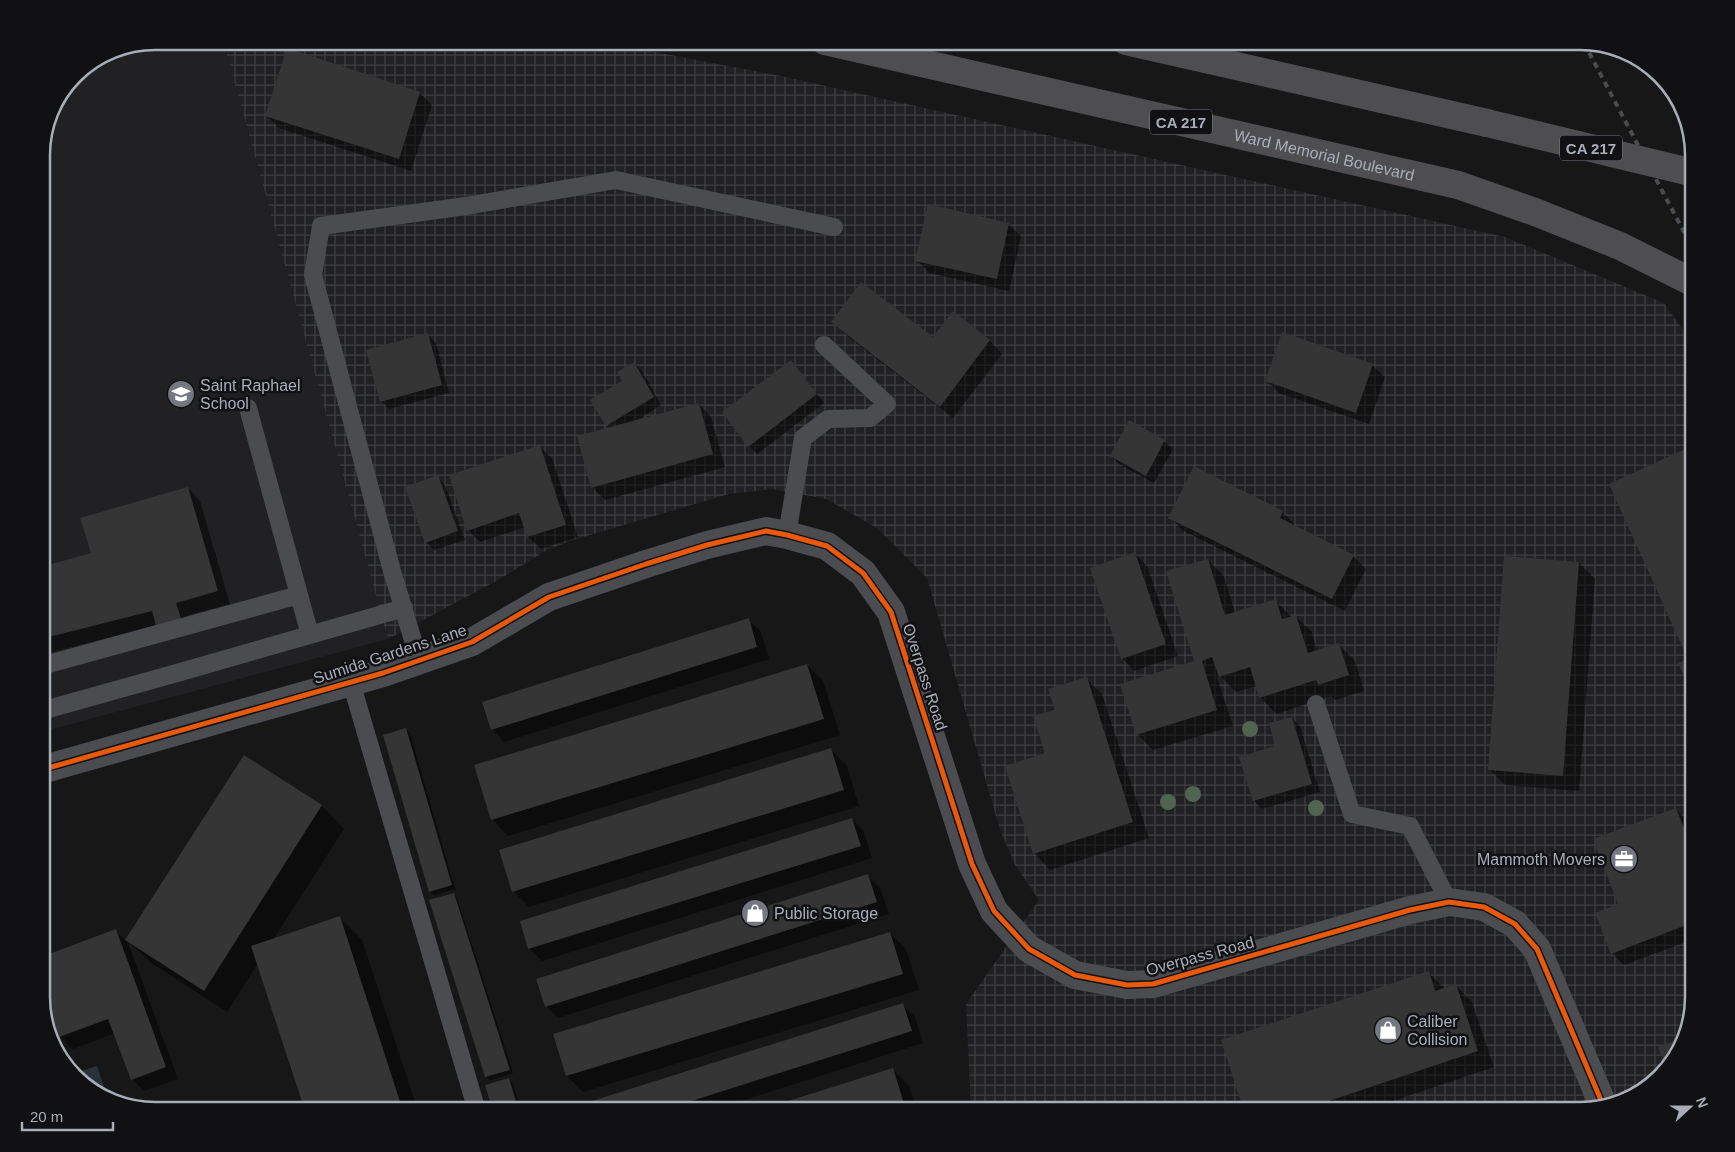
<svg xmlns="http://www.w3.org/2000/svg" width="1735" height="1152" font-family="Arial,sans-serif">
<style>
.built{fill:#212123}
.industrial{fill:url(#industrial-grid)}
.water{fill:#2a3239}
.shadow{fill:#0007}
.building{fill:#353536}
.lines{fill:none;stroke-linecap:round;stroke-linejoin:round}
.lane{stroke:#4b4c50;stroke-width:18}
.street{stroke:#4b4c50;stroke-width:28}
.highway{stroke:#4e4e51;stroke-width:28}
.rail{stroke:#4b4c4f;stroke-width:4;stroke-dasharray:6 5;stroke-linecap:butt}
.highway-bridge{stroke:#4e4e51;stroke-width:28}
.cycleway-casing{stroke:#111113;stroke-width:8}
.cycleway{stroke:#e8590c;stroke-width:5}
.tree{fill:#506451}
.labels{text-anchor:middle;dominant-baseline:central;stroke-width:5;stroke-linejoin:round;paint-order:stroke}
.shield{fill:#111113;stroke:#7b7e86;stroke-width:1}
.shield-label{font-size:15px;font-weight:bold;fill:#a8adb8}
.street-label{font-size:16px;fill:#a8adb8;stroke:#111113}
.poi-label{font-size:16px;fill:#a8adb8;stroke:#111113;text-anchor:start}
.rim{fill:none;stroke:#a8adb8;stroke-width:2.5}
</style>
<defs>
<pattern id="industrial-grid" width="8" height="8" patternUnits="userSpaceOnUse" patternTransform="scale(1.25)"><rect width="8" height="8" fill="#212123"/><path d="M0 4h8M4 0v8" fill="none" stroke="#3e3f41"/></pattern>
</defs>
<rect width="100%" height="100%" fill="#171717"/>
<path class="built" d="M155,41H223L388,639L41,732V148L50,111L75,74L112,50Z"/>
<path class="industrial" d="M223,41H597L781,76L1505,237L1664,303L1694,345V997L1674,1060L1630,1099L1580,1111H971L966,1004L1039,900L1015,865L1000,830L927,578L877,528L826,499L772,489L729,494L573,540L547,550L498,580L388,639Z"/>
<path class="water" d="M97,1066L107,1096L92,1091L75,1073Z"/>
<path class="shadow" d="M420,93L432,105L411,171L279,128L266,115Z
M1008,224L1021,236L1009,291L929,273L917,260Z
M953,313L990,341L1002,354L953,418L845,334L833,322L933,339Z
M427,334L436,343L449,393L389,409L381,401Z
M791,361L824,403L757,454L749,446Z
M634,363L642,371L661,405L636,421L699,404L711,417L725,467L605,500L592,487L610,428L607,425L624,381Z
M1372,365L1385,377L1369,424L1279,393L1267,381Z
M1129,422L1164,441L1173,449L1154,483L1119,464L1111,456Z
M539,446L552,458L578,537L541,549L528,537L525,527L480,542L468,530Z
M437,477L445,485L465,540L434,550L426,542Z
M188,488L200,501L230,604L188,615L192,631L157,625L41,655V568L92,554Z
M1282,512L1294,524L1293,526L1353,556L1366,569L1345,611L1182,530L1170,517Z
M1135,554L1147,566L1178,656L1134,671L1122,658Z
M1208,560L1224,576L1235,613L1275,601L1292,617L1295,616L1312,632L1317,651L1339,645L1355,661L1364,691L1335,700L1331,696L1276,714L1260,697L1256,686L1236,692L1220,676L1217,677L1233,726L1153,750L1137,734L1195,661Z
M1579,563L1595,579L1579,791L1505,785L1489,769Z
M748,620L761,632L769,659L504,742L492,729Z
M807,665L823,681L840,735L508,836L492,819Z
M1086,678L1102,694L1149,838L1050,870L1034,853L1047,754L1056,710Z
M1292,718L1300,726L1320,792L1262,809L1254,801L1277,747Z
M406,729L410,733L455,889L434,895L430,891Z
M831,750L847,766L859,806L529,907L513,891Z
M244,756L322,806L344,829L273,940L340,918L362,940L418,1111H307L258,963L227,1012L150,962L127,940Z
M1676,809L1688,821L1694,835V939L1624,965L1612,953L1620,905Z
M852,819L864,832L872,858L542,961L529,948Z
M868,876L880,888L889,914L558,1018L546,1006Z
M454,894L457,898L513,1073L490,1080L486,1076Z
M116,931L126,941L127,940L178,1079L144,1091L132,1079L115,1033L73,1049L60,1036L46,997L42,1005L41,1004V985Z
M890,933L906,949L919,990L583,1092L567,1076Z
M1428,972L1444,988L1456,986L1472,1002L1494,1067L1363,1111H1246Z
M902,1004L915,1017L923,1043L710,1111H572Z
M893,1070L909,1086L917,1111H762Z
M509,1080L513,1083L521,1111H494Z"/>
<path class="building" d="M287,48L420,92L399,159L265,116Z
M928,204L1009,223L997,279L915,261Z
M861,282L933,337L953,311L990,340L940,407L831,322Z
M1282,332L1373,364L1356,413L1265,381Z
M428,333L442,385L380,402L366,350Z
M791,360L817,394L748,447L722,412Z
M634,362L654,397L606,426L590,400L622,381L617,372Z
M699,403L713,454L591,488L577,436Z
M1129,420L1165,440L1146,476L1110,456Z
M540,445L566,525L527,537L519,513L467,531L449,475Z
M1694,445V698L1678,663L1688,659L1609,484Z
M1194,466L1283,511L1280,518L1354,555L1332,599L1168,518Z
M438,475L458,531L425,543L405,487Z
M188,487L218,591L176,603L181,619L156,626L152,611L41,639V567L91,553L80,518Z
M1135,552L1166,644L1121,659L1090,568Z
M1504,556L1579,562L1563,776L1488,770Z
M1208,559L1225,615L1276,599L1282,619L1296,615L1308,653L1339,643L1349,675L1318,685L1316,680L1259,698L1250,667L1219,677L1212,657L1202,661L1217,710L1136,735L1120,684L1194,661L1166,571Z
M749,618L757,647L491,730L482,702Z
M807,664L824,719L491,820L474,765Z
M1087,677L1133,822L1033,854L1005,766L1045,753L1033,716L1055,710L1048,689Z
M1292,717L1312,784L1253,801L1239,757L1275,746L1269,723Z
M406,728L452,885L429,892L383,735Z
M831,748L844,790L512,892L499,850Z
M244,755L322,805L204,991L125,940Z
M1676,808L1694,853V922L1611,954L1595,913L1618,904L1593,839Z
M852,818L861,846L528,949L520,921Z
M868,874L877,902L545,1007L536,979Z
M454,893L510,1070L485,1077L429,900Z
M340,916L403,1111H305L251,946Z
M116,929L166,1067L131,1080L108,1019L59,1037L41,988V957Z
M890,932L903,974L566,1076L553,1034Z
M1429,971L1435,991L1456,984L1478,1051L1299,1111H1244L1221,1040Z
M903,1003L912,1031L660,1111H571L570,1108Z
M1681,1038L1674,1060L1666,1068L1658,1047Z
M893,1068L906,1110L760,1111V1110Z
M509,1078L519,1111H493L485,1085Z"/>
<g class="lines">
<path class="lane" d="M248,408L310,635
M787,535L803,438L828,419L870,418L887,404L824,345
M419,660L392,571L313,275L321,226L466,206L616,180L834,227
M41,666L299,595
M351,682L477,1111
M1316,704L1352,814L1410,826L1449,902
M41,711L177,673L404,608"/>
<path class="street" d="M41,770L383,673L472,642L549,597L646,564L707,545L766,531L787,535L827,546L863,573L891,612L972,864L994,911L1029,949L1075,975L1127,985L1153,984L1410,910L1449,902L1484,907L1515,924L1537,949L1603,1105"/>
<g class="highway">
<path id="s1" d="M825,41L1458,185L1535,212L1620,246L1694,283"/>
<path d="M1126,41L1487,123"/>
</g>
<path class="rail" d="M1584,43L1694,251"/>
<path class="highway-bridge" d="M1487,123L1694,173"/>
<g class="cycleway-casing">
<path id="cycleway" d="M41,770L383,673L472,642L549,597L646,564L707,545L766,531L787,535L827,546L863,573L891,612L972,864L994,911L1029,949L1075,975L1127,985L1153,984L1410,910L1449,902L1484,907L1515,924L1537,949L1603,1105"/>
</g>
<use href="#cycleway" class="cycleway"/>
</g>
<g class="tree">
<circle cx="1250" cy="729" r="8"/>
<circle cx="1193" cy="794" r="8"/>
<circle cx="1168" cy="802" r="8"/>
<circle cx="1316" cy="808" r="8"/>
</g>
<defs>
<g id="school-disc" transform="scale(1.4375)"><circle r="9.5" fill="#757880" stroke="#111113"/><path d="M0-5L7-2L0 1L-7-2ZM-4 1L0 2.5L4 1V4Q0 6-4 4Z" fill="#fff"/></g>
<g id="office-disc" transform="scale(1.4375)"><circle r="9.5" fill="#757880" stroke="#111113"/><path d="M-6-3h4V-5.5h4V-3h4V5H-6ZM-1-4.5V-3h2v-1.5ZM-6 0V1H6V0Z" fill="#fff"/></g>
<g id="shop-disc" transform="scale(1.4375)"><circle r="9.5" fill="#757880" stroke="#111113"/><path d="M-5-2.5h2.3a2.7 3.5 0 0 1 5.4 0H5L5.5 6h-11ZM-1.5-2.5h3a1.5 2.3 0 0 0-3 0Z" fill="#fff"/></g>
</defs>
<g fill-rule="evenodd">
<use href="#school-disc" x="181" y="394"/>
<use href="#office-disc" x="1624" y="859"/>
<use href="#shop-disc" x="755" y="913"/>
<use href="#shop-disc" x="1388" y="1030"/>
</g>
<g class="labels">
<g class="shield">
<rect x="1150" y="109.5" width="62" height="25" rx="4"/>
<rect x="1560" y="135.5" width="62" height="25" rx="4"/>
</g>
<g class="shield-label">
<text x="1181" y="122">CA 217</text>
<text x="1591" y="148">CA 217</text>
</g>
<g class="street-label">
<text stroke="none"><textPath href="#s1" startOffset="512">Ward Memorial Boulevard</textPath></text>
<text transform="translate(390 654) rotate(-18)">Sumida Gardens Lane</text>
<text transform="translate(925 677) rotate(72)">Overpass Road</text>
<text transform="translate(1200 956) rotate(-15)">Overpass Road</text>
</g>
<g class="poi-label">
<text x="200" y="385">Saint Raphael<tspan x="200" dy="18">School</tspan></text>
<text x="1605" y="859" text-anchor="end">Mammoth Movers</text>
<text x="774" y="913">Public Storage</text>
<text x="1407" y="1021">Caliber<tspan x="1407" dy="18">Collision</tspan></text>
</g>
</g>
<path d="M0 0H1735V1152H0ZM155 50H1580A105 105 0 0 1 1685 155V997A105 105 0 0 1 1580 1102H155A105 105 0 0 1 50 997V155A105 105 0 0 1 155 50Z" fill="#111113" fill-rule="evenodd"/>
<path class="rim" d="M155 50H1580A105 105 0 0 1 1685 155V997A105 105 0 0 1 1580 1102H155A105 105 0 0 1 50 997V155A105 105 0 0 1 155 50Z"/>
<g transform="translate(1690 1107) rotate(69)" stroke="#111113" stroke-width="4" paint-order="stroke">
<path d="M0-4L9 19L0 12L-9 19Z" fill="#a8adb8"/>
<text y="-8" font-size="14" font-weight="bold" text-anchor="middle" fill="#a8adb8">N</text>
</g>
<path d="M22 1122v8h91v-8" fill="none" stroke="#a8adb8" stroke-width="2.5"/>
<text x="30" y="1122" font-size="15" fill="#a8adb8" stroke="#111113" stroke-width="4" paint-order="stroke">20 m</text>
</svg>
